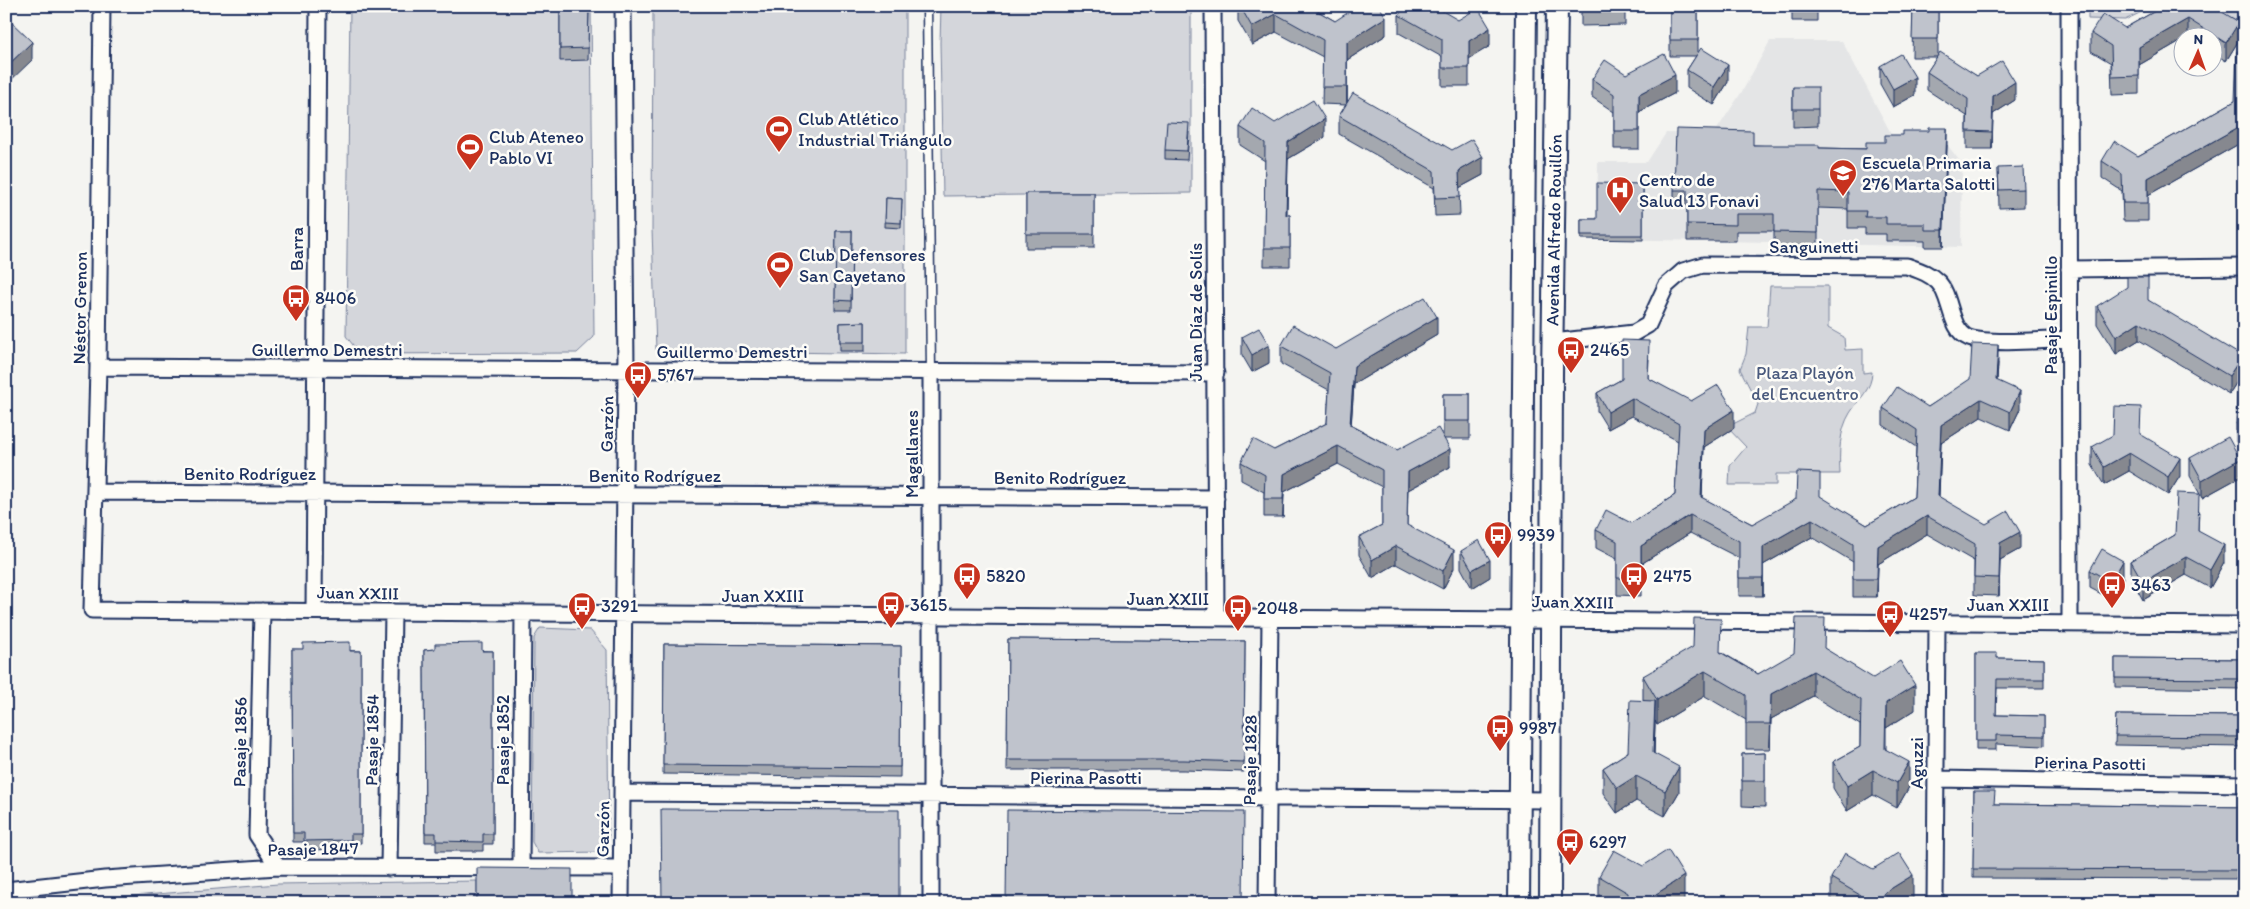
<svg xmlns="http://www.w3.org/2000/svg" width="2250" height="909" font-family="Itim,sans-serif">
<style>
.built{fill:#e4e5e6}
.green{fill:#d4d6db;stroke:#78829c}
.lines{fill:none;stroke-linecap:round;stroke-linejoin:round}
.service-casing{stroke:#1b2f5e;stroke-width:11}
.minor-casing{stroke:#1b2f5e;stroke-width:19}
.tertiary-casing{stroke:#1b2f5e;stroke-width:24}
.service{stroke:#fdfcf7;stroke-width:8}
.minor{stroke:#fdfcf7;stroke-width:15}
.tertiary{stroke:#fdfcf7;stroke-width:20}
.wall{fill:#a4a8af;stroke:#1b2f5e}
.shaded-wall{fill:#86888f;stroke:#1b2f5e}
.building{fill:#bfc3cc;stroke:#1b2f5e}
.labels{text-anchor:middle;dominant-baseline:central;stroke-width:5;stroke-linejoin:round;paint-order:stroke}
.poi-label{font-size:18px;fill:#1b2f5e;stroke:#fdfcf7;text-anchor:start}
.street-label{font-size:18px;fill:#1b2f5e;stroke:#fdfcf7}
.park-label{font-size:18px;fill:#49597d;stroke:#fdfcf7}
</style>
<rect width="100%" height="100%" fill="#f4f4f1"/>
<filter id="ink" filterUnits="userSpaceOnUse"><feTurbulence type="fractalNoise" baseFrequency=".02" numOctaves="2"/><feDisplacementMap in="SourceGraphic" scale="10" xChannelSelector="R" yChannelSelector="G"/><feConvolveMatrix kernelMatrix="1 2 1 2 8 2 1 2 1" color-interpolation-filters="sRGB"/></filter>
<g filter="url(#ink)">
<path class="built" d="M1770,41H1842L1894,139L1942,138L1962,164L1961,247L1818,244V250L1774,249L1773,242L1597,239L1598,162H1647L1666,133L1714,134L1743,90Z"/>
<path class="green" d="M350,6H591L594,337L577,353L360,354L346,336Z
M653,6H905V354L656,350L652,229Z
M941,6H1191V193L943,196L940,43Z
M2088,6H2154L2125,20L2088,19Z
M2218,6H2244V24L2218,11Z
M1770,286H1828V328L1844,337L1845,350L1863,349V373L1872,372C1872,389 1859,399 1850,413C1839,431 1839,453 1840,474H1776V485H1729L1730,466L1746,447L1727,427L1755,413L1758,404L1740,369L1746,354L1749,327H1767Z
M540,628L590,630L607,650L609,842L602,852L538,853L532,842L534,638Z
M477,881V903H48L278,884Z"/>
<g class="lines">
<g class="service-casing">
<path id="service" d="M927,6L931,372"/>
</g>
<g class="minor-casing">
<path id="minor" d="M102,6L98,367L92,610L2244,625
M1213,6L1216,618
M2069,6L2070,624
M2069,269L2244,267
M1553,342L1634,333L1648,325L1666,286L1683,271L1703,265L1907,266C1918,270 1929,273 1938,282C1952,296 1949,330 1969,338C1988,345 2047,340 2069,339
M98,367L1216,373
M95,492L1216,498
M262,611L257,835L278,867
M314,611L318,6
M1936,779L2244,784
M622,793L1550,800
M389,868L393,612
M521,868L523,613
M6,890L105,879L278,867L621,868
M621,903L626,370L623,6
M931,903V372
M1267,903L1270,618
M1935,903L1937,623"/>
</g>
<g class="tertiary-casing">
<path id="tertiary" d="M1519,903L1526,6
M1550,903L1552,374L1557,6"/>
</g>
<use href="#service" class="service"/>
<use href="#minor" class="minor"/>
<use href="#tertiary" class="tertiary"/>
</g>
<path class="wall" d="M560,6H589L588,60L560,61Z
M1238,6H1309L1335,21L1386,35L1347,60V104L1483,175L1459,188L1460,215L1435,216L1434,188L1339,134V116L1346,105L1322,104L1323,57L1276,32L1252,45L1238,21Z
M1581,6H1625V25L1581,26Z
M1670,6H1698V53L1728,82L1714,105L1687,88V70L1696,56H1670Z
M1792,6H1817V21H1792Z
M1913,6H1938V56L1977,76L2015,100L1993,114L1992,149H1967V116L1927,90V72L1937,57H1912Z
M2164,6L2239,40L2226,61L2212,52V38H2182V40L2139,65V94L2112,95L2111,63L2091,51V33L2125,28Z
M1399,15L1490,46L1469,58V86H1442V57L1399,33Z
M1880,66L1915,95L1893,107L1880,84Z
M1626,74L1675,93L1639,112V149H1614V112L1592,97V79Z
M1793,87L1818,109V126L1793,127Z
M2235,101L2244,141L2148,195V221H2123L2122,191L2102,178V161L2138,156Z
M1240,127L1325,137L1288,159L1287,215H1290V266H1264L1265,161L1240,145Z
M1189,132L1187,160L1165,159V150Z
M1753,145L1819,148L1866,149L1947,145L1943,247H1925V241H1886V234H1865V228H1848V209L1818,208V250L1774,249V231H1736V241H1687V207H1674V190Z
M1998,168L2024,189V207L1999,208Z
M1643,184V240L1581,239V219H1597Z
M1026,193H1094V248H1026Z
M886,198L902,199L901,228L885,227Z
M836,231H852L851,310H835Z
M2148,300L2242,374L2229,394L2139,340L2116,354L2097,324V306Z
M865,322V351H840V323Z
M1437,335L1354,384L1351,425L1397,450L1443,436V394H1470V439H1444L1450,467L1408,490L1407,526L1454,568L1443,589L1396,564L1372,578L1359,555V537L1382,525V487L1338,464L1284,492L1283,517H1264V492L1241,480V462L1274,450L1327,423L1329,390L1281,364V346L1336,349Z
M1242,337L1269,363L1252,372L1242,355Z
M1649,359L1648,378L1734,428L1704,447L1702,498L1752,524L1820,497L1867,525L1914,497L1916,447L1883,425V408L1928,407L1998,363L1997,380L2020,409L2010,430L1981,417L1941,443L1939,497L2020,549L2000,560L1999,596L1974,595V561L1927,534L1878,564L1877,597H1853V562L1812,537L1763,565V596H1739V558L1690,533L1641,564V596L1617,595V559L1596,548V530L1631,523L1675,495L1678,441L1632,416L1608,429L1597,411V393L1622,379Z
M2244,392V442H2236V424Z
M2141,435L2180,476L2168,495L2129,471L2104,485L2092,465V447Z
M2190,458L2240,477L2202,498L2190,476Z
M2199,511L2198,532L2224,563L2210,588L2186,575L2143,600L2131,578V561L2175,535Z
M1461,551L1490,577L1472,588L1461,568Z
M2090,570L2123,578L2111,599L2090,588Z
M1008,639L1245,641L1244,772L1184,770H1007Z
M664,644L901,646L900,777L663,774Z
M292,649L361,651V843H351V849L304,850V842H293Z
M435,649L493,651V844H483V851H436V842H425L424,650Z
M1825,649L1915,710L1886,728V749L1909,787L1897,808L1873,795L1847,811L1833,788V762L1860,747V725L1813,696L1771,719L1770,749H1746V720L1705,696L1657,725L1655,721L1654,754L1679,792L1665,816L1636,801L1617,813L1603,793V768L1628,752L1643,701V676L1721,652L1758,674Z
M1976,653L1997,658L2044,659V688H1997L1996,715L2044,716V746L1996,744V750H1976Z
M2115,658L2244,659V689L2115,687Z
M2116,715L2244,716V747L2115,745Z
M1765,753V807L1742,806V754Z
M1974,791L1994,804L2244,807V879L1973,878Z
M1599,876L1684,901L1682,903H1601L1599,901Z
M1831,878L1913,900L1909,903H1831Z"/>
<path class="shaded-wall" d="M1276,14V32L1252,45V27Z
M1386,17V35L1347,60V105V42Z
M2188,19V37L2182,38V40L2139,65V47Z
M2239,22V40L2226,61V43Z
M1490,28V46L1469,59V41Z
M32,42V60L6,85V67Z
M1728,65V82L1714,105V87Z
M1675,75V93L1639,112V94Z
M1915,77V95L1893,107V89Z
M2015,82V100L1993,114L1992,149L1993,96Z
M1325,119V137L1288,159L1286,233L1288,142Z
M2244,124V141L2148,195V178Z
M1947,128V145L1943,247V230Z
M1483,157V175L1459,188V171Z
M1437,317V335L1354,384L1350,442V425L1354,366Z
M2139,322V340L2116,354V337Z
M1269,345V363L1252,372V355Z
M1998,345V363L1996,398V380Z
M2242,356V374L2229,394V376Z
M2020,391V409L2010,430V412Z
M1632,398V416L1608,429V412Z
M1981,399V417L1941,443L1938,514L1941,425Z
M1734,410V428L1704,447L1701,515L1704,429Z
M1338,446V464L1284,492L1283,517L1284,474Z
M1450,449V467L1408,490V472Z
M2129,453V471L2104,485V467Z
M2180,458V476L2168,495V477Z
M2240,459V477L2202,498V480Z
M1690,515V533L1641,564V546Z
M1927,516V534L1878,564L1877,597L1878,546Z
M1812,519V537L1763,565V596V547Z
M2020,532V549L2000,560L1999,596L2000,543Z
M2224,545V563L2210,588V570Z
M1396,546V564L1372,578V560Z
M1454,550V568L1443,589V571Z
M2186,557V575L2143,600V582Z
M1490,560V577L1472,588V570Z
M2123,561V578L2111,599V582Z
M1705,671V696L1657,725V700Z
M1813,671V696L1771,719L1770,749L1771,694Z
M1915,685V710L1886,728V703Z
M1655,701V726L1653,778V753Z
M1909,762V787L1897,808V783Z
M1679,767V792L1665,816V791Z
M1873,770V795L1847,811V786Z
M1636,776V801L1617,813V788Z
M1913,875V900L1909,903H1884V893Z
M1684,876V901L1682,903H1653V896Z"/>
<path class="building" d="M560,6H589L588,48L560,49Z
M1240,6H1309L1335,21L1358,6H1379L1386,17L1347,42V87H1322L1323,40L1276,14L1252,27Z
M1405,6H1434L1458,20L1478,8L1490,28L1469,41V68H1442V39L1399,15Z
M1581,6H1625V9L1581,10Z
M1670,6H1698V40H1670Z
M1913,6H1938V39H1912Z
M2164,6H2212L2239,22L2226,43L2188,19L2139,47V76L2112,77L2111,46L2091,33L2103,14L2125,28Z
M6,17L32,42L6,67Z
M1701,48L1728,65L1714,87L1687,70Z
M2237,51H2244V124L2148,178V203H2123L2122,174L2102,161L2114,141L2138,156L2235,101Z
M1940,52L1977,76L2002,61L2015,82L1993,96L1992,132L1967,131L1968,99L1927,72Z
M1664,54L1675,75L1639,94V131H1614V94L1592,79L1605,60L1626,74Z
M1901,54L1915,77L1893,89L1880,66Z
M1793,87H1818V109H1793Z
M1353,93L1452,150L1472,139L1483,157L1459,171L1460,197L1435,198L1434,171L1339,116Z
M1313,100L1325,119L1288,142L1286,215H1290V248H1264L1265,143L1240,127L1252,108L1275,123Z
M1167,122L1189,123L1187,151L1165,150Z
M1929,128H1947L1943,230H1925V224H1886V217H1865L1866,211H1848V192L1818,191V233L1774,232V214H1736V225L1687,224V190H1674L1676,129L1753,131V145H1819V148L1866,149V142H1885V135H1903V131H1929Z
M2023,167L2024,189L1999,190L1998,168Z
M1597,183L1643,184V235H1581V219H1597Z
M1026,193H1094V234H1026Z
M886,198L902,199L901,223L885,222Z
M836,231H852L851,301L835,300Z
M2127,277H2148V300L2242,356L2229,376L2139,322L2116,337L2097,306L2127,287Z
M1425,297L1437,317L1354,366L1350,425L1397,450L1438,428L1450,449L1408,472L1407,525L1454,550L1443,571L1396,546L1372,560L1359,537L1382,525V470L1338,446L1284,474L1283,499H1264L1265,475L1241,462L1253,439L1274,450L1327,423L1330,373L1281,346L1293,325L1336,349Z
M865,322V342H840V323Z
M1259,328L1269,345L1252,355L1242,337Z
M1622,340L1649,341L1648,378L1691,401L1718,385L1734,410L1704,429L1701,497L1752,524L1796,499L1797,472L1820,473V496L1867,525L1914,497L1917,430L1883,408L1897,387L1928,407L1970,379L1972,344L1998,345L1996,380L2020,391L2010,412L1981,399L1941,425L1938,496L1986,524L2008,511L2020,532L2000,543L1999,578L1974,577L1975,544L1927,516L1878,546L1877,579H1853V544L1812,519L1763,547V578H1739V541L1690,515L1641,546V578H1617V541L1596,530L1606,510L1631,523L1675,495L1679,424L1632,398L1608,412L1597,393L1622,379Z
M2237,391L2244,392V424H2236Z
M1443,394H1470V421H1443Z
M2114,406L2141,407L2140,434L2180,458L2168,477L2129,453L2104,467L2092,447L2113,435Z
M2228,437L2240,459L2202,480L2190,458Z
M2177,493L2199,494L2198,531L2224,545L2210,570L2186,557L2143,582L2131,561L2175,535Z
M1479,540L1490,560L1472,570L1461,551Z
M2102,549L2123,561L2111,582L2090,570Z
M1694,618L1721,619L1720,652L1758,674L1794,653L1796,618H1825L1824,648L1873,678L1900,661L1915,685L1886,703L1885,749L1909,762L1897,783L1873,770L1847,786L1833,762L1860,747L1861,700L1813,671L1771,694L1770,724H1746V695L1705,671L1657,700L1643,676L1693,647Z
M1008,639L1245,641L1244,762L1184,760H1007Z
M350,642V651H361V834H351V840L304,841V833H293L292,649H303V643Z
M482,643V651H493V834H483V842L436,841V833H425L424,650L435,649V644Z
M664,644L901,646L900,767L663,765Z
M1976,653H1997V658L2044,659V679H1997L1996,715L2044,716V736L1996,735V741H1976Z
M2115,658L2244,659V679L2115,678Z
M1630,700L1655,701L1653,753L1679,767L1665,791L1636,776L1617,788L1603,768L1628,752Z
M2116,715L2244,716V737L2115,736Z
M1765,753V781H1742V754Z
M1974,791H1995L1994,804L2244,807V870L1973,869Z
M661,809L899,810V903H662Z
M1007,810L1244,812L1243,903H1006Z
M1614,850L1643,866L1668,850L1684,876L1653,896V903H1628V893L1599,876Z
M1845,853L1873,869L1899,853L1913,875L1884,893V903H1860V895L1831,878Z
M477,868L572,869V903H477Z"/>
</g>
<defs>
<g id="stadium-pin" transform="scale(1.4375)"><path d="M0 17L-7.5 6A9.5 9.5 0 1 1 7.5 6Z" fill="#c8321e" stroke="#fdfcf7"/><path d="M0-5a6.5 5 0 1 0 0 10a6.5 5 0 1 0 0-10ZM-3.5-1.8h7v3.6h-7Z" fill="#fff"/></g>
<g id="school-pin" transform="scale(1.4375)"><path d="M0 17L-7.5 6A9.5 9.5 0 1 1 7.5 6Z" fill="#c8321e" stroke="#fdfcf7"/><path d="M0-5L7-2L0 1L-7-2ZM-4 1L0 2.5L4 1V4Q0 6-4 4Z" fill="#fff"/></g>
<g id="hospital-pin" transform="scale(1.4375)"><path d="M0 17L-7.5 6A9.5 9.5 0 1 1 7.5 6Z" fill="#c8321e" stroke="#fdfcf7"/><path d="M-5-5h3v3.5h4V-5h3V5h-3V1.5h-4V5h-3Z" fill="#fff"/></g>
<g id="bus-pin" transform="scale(1.4375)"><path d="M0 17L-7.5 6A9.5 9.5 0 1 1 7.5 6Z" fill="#c8321e" stroke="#fdfcf7"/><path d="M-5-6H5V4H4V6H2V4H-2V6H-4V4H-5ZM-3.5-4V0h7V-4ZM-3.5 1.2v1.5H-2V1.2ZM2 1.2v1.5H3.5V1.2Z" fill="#fff"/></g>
</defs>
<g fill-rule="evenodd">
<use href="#stadium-pin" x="779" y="129"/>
<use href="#stadium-pin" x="470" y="147"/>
<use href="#school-pin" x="1843" y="173"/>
<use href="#hospital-pin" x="1620" y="190"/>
<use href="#stadium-pin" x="780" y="265"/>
<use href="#bus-pin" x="296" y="298"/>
<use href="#bus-pin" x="1571" y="350"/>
<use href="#bus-pin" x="638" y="375"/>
<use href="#bus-pin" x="1498" y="535"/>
<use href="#bus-pin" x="967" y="576"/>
<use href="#bus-pin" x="1634" y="576"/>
<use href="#bus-pin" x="2112" y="585"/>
<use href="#bus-pin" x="891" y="605"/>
<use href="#bus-pin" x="582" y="606"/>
<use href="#bus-pin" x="1238" y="608"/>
<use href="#bus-pin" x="1890" y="614"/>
<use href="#bus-pin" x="1500" y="728"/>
<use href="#bus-pin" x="1570" y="842"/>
</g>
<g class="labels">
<g class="poi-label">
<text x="798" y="119">Club Atlético<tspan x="798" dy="21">Industrial Triángulo</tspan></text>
<text x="489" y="137">Club Ateneo<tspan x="489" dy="21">Pablo VI</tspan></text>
<text x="1862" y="163">Escuela Primaria<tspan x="1862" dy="21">276 Marta Salotti</tspan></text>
<text x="1639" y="180">Centro de<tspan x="1639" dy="21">Salud 13 Fonavi</tspan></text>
<text x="799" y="255">Club Defensores<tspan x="799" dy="21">San Cayetano</tspan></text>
<text x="315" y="298">8406</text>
<text x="1590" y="350">2465</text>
<text x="657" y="375">5767</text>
<text x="1517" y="535">9939</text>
<text x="986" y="576">5820</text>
<text x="1653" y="576">2475</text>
<text x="2131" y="585">3463</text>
<text x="910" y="605">3615</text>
<text x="601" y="606">3291</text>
<text x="1257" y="608">2048</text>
<text x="1909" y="614">4257</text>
<text x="1519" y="728">9987</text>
<text x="1589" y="842">6297</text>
</g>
<g class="street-label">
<text transform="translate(1554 230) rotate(-89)">Avenida Alfredo Rouillón</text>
<text x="1814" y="247">Sanguinetti</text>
<text transform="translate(297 249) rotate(-90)">Barra</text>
<text transform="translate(80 308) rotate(-89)">Néstor Grenon</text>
<text transform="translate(1196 312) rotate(-90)">Juan Díaz de Solís</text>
<text transform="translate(2051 315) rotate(-90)">Pasaje Espinillo</text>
<text x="327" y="350">Guillermo Demestri</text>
<text x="732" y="352">Guillermo Demestri</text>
<text transform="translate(607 424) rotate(-89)">Garzón</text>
<text transform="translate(912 454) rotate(-90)">Magallanes</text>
<text x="250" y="474">Benito Rodríguez</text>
<text x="655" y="476">Benito Rodríguez</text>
<text x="1060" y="478">Benito Rodríguez</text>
<text transform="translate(358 593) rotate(1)">Juan XXIII</text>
<text x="763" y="596">Juan XXIII</text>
<text x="1168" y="599">Juan XXIII</text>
<text transform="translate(1573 602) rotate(1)">Juan XXIII</text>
<text x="2008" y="605">Juan XXIII</text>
<text transform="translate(372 740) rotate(-89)">Pasaje 1854</text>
<text transform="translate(503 740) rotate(-90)">Pasaje 1852</text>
<text transform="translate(240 742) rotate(-89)">Pasaje 1856</text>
<text transform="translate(1250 760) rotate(-89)">Pasaje 1828</text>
<text transform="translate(1917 763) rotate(-90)">Aguzzi</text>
<text transform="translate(2090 763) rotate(1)">Pierina Pasotti</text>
<text x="1086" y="778">Pierina Pasotti</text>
<text transform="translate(603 829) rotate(-89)">Garzón</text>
<text transform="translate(313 849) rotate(-1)">Pasaje 1847</text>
</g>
<g class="park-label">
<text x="1805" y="373">Plaza Playón<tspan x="1805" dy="21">del Encuentro</tspan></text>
</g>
</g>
<rect width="2250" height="909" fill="none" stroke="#fdfcf7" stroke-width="25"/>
<rect x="12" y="12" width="2225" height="884" fill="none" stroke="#1b2f5e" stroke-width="2" filter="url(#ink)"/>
<g transform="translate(2198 52) rotate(2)"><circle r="24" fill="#fdfcf7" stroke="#a3aaba"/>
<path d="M0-4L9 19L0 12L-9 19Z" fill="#c8321e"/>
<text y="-8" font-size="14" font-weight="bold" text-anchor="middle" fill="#1b2f5e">N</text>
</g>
</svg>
